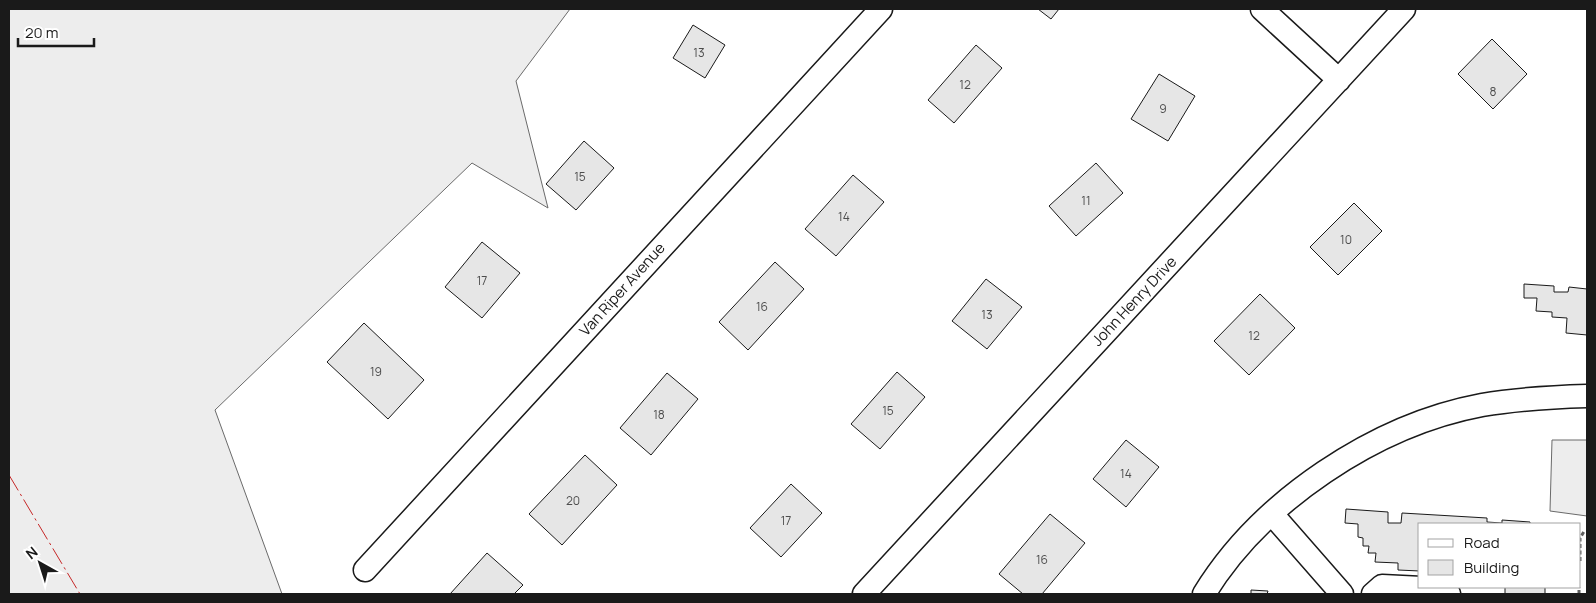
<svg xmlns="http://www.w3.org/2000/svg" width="1596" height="603" font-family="Manrope,sans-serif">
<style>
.built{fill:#ededed;stroke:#6a6a6a}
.building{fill:#e6e6e6;stroke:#1a1a1a}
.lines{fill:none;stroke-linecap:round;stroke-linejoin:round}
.minor-casing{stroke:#1a1a1a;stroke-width:25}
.path{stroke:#5f5f5f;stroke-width:3;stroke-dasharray:4 2.5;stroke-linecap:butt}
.minor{stroke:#fff;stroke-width:22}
.power{stroke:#c62828;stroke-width:1;stroke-dasharray:18 4 2.5 4;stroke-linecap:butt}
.labels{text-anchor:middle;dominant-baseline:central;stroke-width:4;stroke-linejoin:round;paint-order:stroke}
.number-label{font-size:12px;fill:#4d4d4d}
.street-label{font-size:15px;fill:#1a1a1a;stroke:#fff}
</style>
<rect width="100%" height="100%" fill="#fff"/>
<path class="built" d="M9,9H570L516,81L548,208L472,163L215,410L282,594H9Z
M1552,440H1587V516L1550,511Z"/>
<path class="building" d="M1038,9H1059L1051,19Z
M693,25L725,45L705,78L673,58Z
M1492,39L1527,74L1493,109L1458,74Z
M976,45L1002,68L954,123L928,100Z
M1159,74L1195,96L1168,141L1131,119Z
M584,141L614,168L576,210L546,184Z
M1096,163L1123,193L1076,236L1049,206Z
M853,175L884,202L836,256L805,229Z
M1354,203L1382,231L1338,275L1310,247Z
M482,242L520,273L482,318L445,287Z
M775,262L804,289L748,350L719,322Z
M986,279L1022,307L987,349L952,321Z
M1524,284L1554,286V292H1568L1569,287L1587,289V335L1566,333L1567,318L1552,317V312L1536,311L1537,298H1524Z
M1260,294L1295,328L1249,375L1214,341Z
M364,323L424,380L388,419L327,362Z
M897,372L925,397L880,449L851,424Z
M667,373L698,399L651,455L620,428Z
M1126,440L1159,467L1126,507L1093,479Z
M585,455L617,485L562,545L529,514Z
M791,484L822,513L781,557L750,528Z
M1346,509L1388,512V523H1401L1402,513L1487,518V522L1502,523V520L1530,522V524H1420V571L1398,570V563L1375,562L1376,553H1368L1369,546H1363V538L1358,537V524L1345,523Z
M1050,514L1085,543L1042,594H1023L999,574Z
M487,553L523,585L514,594H450Z
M1505,587H1553H1545V594H1505Z
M1251,590L1268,591L1267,594H1251Z"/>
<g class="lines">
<g class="minor-casing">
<path id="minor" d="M1262,9L1339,80
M1272,514L1342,594
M365,570L881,9
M864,594L1404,9
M1204,594C1261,501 1375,425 1482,405C1517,399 1552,397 1587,396
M1373,594L1382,586L1442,589L1449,594"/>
</g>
<path class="path" d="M1580,561V538L1585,530
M1579,594V587"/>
<use href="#minor" class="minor"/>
<path class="power" d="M9,475L80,594"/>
</g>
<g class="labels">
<g class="number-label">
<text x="699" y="52">13</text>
<text x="965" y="84">12</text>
<text x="1493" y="91">8</text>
<text x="1163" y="108">9</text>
<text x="580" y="176">15</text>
<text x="1086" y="200">11</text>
<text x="844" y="216">14</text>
<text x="1346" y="239">10</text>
<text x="482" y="280">17</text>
<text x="762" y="306">16</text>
<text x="987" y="314">13</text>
<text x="1254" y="335">12</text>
<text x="376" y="371">19</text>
<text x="888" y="410">15</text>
<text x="659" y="414">18</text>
<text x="1126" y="473">14</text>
<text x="573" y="500">20</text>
<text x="786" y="520">17</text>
<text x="1042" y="559">16</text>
</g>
<g class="street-label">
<text transform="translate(622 289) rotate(-48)">Van Riper Avenue</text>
<text transform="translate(1134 301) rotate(-47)">John Henry Drive</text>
</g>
</g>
<rect width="1596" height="603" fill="none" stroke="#1a1a1a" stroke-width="20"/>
<rect x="1418" y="523" width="162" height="65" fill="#ffffff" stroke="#a3a3a3"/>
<rect x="1428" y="539" width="25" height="8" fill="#ffffff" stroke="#a3a3a3"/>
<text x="1464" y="548" font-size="15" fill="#1a1a1a">Road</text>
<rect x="1428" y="560" width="25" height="15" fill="#e6e6e6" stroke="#a3a3a3"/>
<text x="1464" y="573" font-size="15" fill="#1a1a1a">Building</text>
<g transform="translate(40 563) rotate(321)" stroke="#ffffff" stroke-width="4" paint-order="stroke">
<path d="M0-4L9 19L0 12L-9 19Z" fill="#1a1a1a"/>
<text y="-8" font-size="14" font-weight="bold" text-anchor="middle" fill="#1a1a1a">N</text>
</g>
<path d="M18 38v8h76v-8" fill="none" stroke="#1a1a1a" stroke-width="2.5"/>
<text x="25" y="38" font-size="15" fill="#1a1a1a" stroke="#ffffff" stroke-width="4" paint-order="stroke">20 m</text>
</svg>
